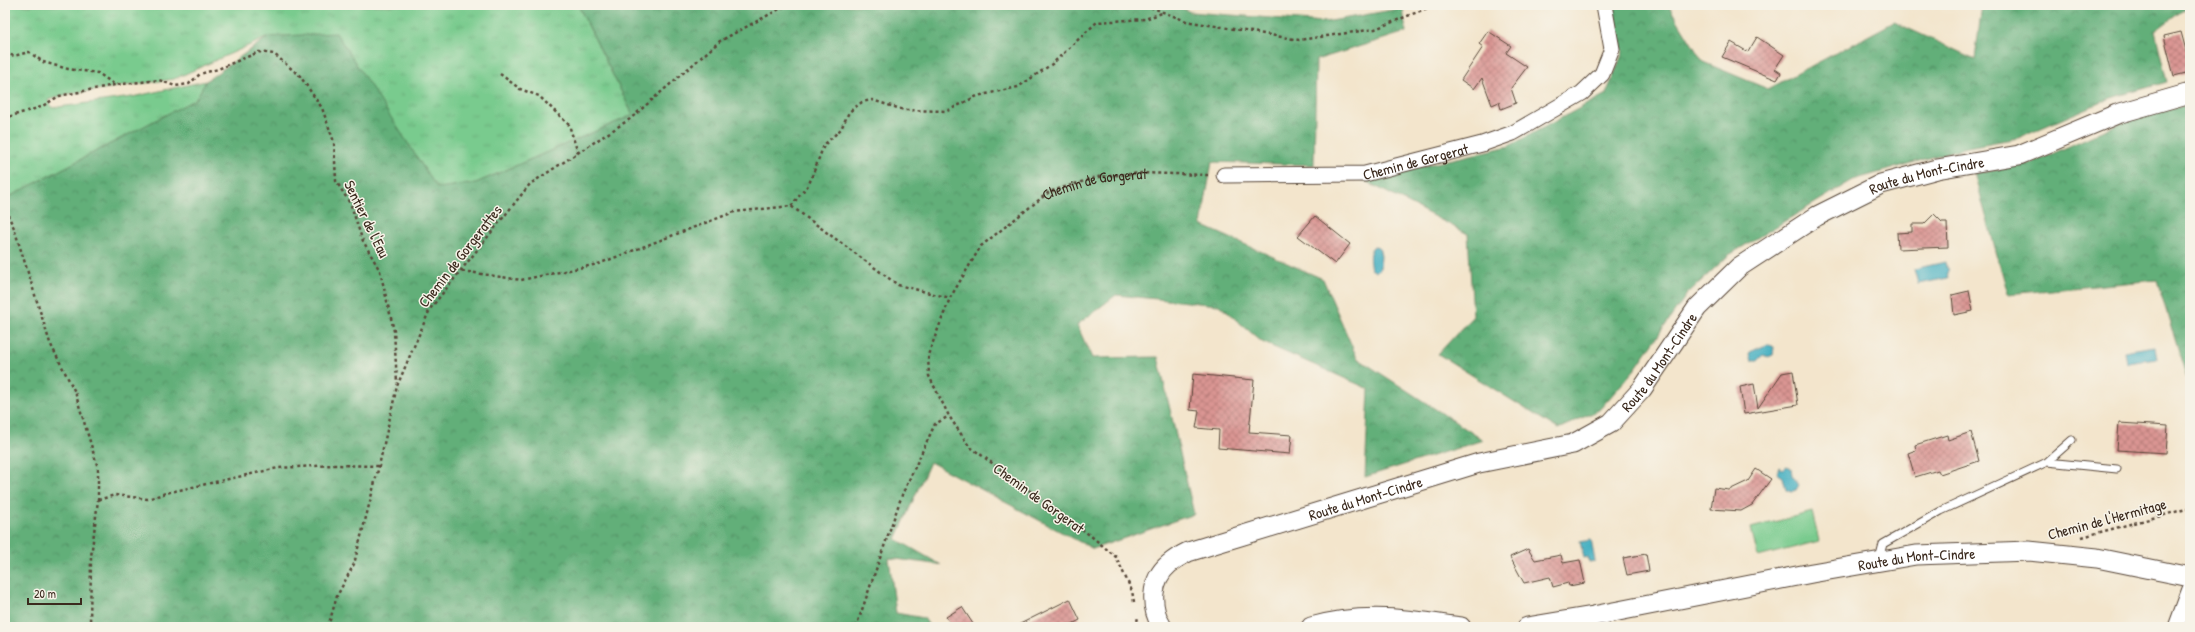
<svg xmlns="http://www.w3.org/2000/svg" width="2195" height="632" font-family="'Patrick Hand',sans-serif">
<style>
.grass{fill:url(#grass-tufts);stroke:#5a7a56}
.forest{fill:url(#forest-crowns);stroke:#4e6c4c}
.pitch{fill:#79cb8e;stroke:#5a7a56}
.water{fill:#43afc1;stroke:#3f6c70}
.building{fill:url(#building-cross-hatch)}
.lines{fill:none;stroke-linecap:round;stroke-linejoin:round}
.service-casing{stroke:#574638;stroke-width:9}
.minor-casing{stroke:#574638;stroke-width:17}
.tertiary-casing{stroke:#574638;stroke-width:21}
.path{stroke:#574638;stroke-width:2.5;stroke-dasharray:3 3;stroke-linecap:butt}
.service{stroke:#fff;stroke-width:7}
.minor{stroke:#fff;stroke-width:15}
.tertiary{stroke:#fff;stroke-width:19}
.labels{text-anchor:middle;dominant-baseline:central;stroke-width:3;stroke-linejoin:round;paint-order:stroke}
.street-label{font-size:15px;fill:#3b2a1e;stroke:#f7f3e8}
</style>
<defs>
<pattern id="grass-tufts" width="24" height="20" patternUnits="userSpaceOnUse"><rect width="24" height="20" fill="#79cb8e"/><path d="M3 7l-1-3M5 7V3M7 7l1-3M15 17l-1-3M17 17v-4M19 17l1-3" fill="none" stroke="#6aae7a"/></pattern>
<pattern id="forest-crowns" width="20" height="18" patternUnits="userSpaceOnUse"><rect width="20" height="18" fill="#62af79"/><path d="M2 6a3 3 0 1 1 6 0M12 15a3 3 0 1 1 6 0" fill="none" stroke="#528f63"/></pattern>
<pattern id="building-cross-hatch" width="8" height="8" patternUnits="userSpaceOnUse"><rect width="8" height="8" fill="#da9593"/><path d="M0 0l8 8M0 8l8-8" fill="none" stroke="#b27a77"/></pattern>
</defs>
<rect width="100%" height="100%" fill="#f7f3e8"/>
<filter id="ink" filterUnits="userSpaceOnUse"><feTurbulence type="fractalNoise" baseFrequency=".025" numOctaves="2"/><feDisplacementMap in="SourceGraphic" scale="8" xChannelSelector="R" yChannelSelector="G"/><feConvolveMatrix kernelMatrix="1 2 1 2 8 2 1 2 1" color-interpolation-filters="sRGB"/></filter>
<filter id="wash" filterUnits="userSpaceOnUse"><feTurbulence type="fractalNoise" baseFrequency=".012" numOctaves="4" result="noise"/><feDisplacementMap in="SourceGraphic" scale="16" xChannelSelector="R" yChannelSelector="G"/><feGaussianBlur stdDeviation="0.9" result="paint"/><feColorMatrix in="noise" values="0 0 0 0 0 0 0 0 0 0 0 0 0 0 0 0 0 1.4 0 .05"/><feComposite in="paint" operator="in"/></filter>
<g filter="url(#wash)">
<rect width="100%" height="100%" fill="#f3e5cc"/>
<path class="grass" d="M5,5H86L85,9L87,5H578L633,115L476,183L437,189L336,34L268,37L174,79L68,94L48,100L52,108L132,97L206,81L196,99L7,198L5,194Z"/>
<path class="forest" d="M578,5H1176L1190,12L1325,22L1403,8L1406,32L1316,60L1314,165L1212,162L1201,225L1323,279L1357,358L1483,440L1365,477L1369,389L1262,342L1219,305L1116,295L1077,325L1092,358L1158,357L1194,514L1093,549L930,462L896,539L941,565L889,558L896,613L924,618L930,627H5V398L10,397L5,381V199L196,99L206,81L268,37L336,33L437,188L476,183L633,115Z
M1612,5H1668L1703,62L1768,89L1894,22L1975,59L1982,5H2190L2155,31L2167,82L2111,98L2018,138L1967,147L1853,180L1729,255L1687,294L1635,369L1599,410L1558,429L1438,354L1473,316L1468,234L1363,180L1509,146L1606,94L1623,52Z
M2190,104V389L2157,280L2008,294L1974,173L2032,163L2120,123Z"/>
<path class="pitch" d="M1812,512L1819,541L1758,557L1751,528Z"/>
<path class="water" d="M1374,246L1379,247L1381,256L1380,268L1376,272L1371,269C1369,261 1368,251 1374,246Z
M1945,262L1946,268L1949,270L1947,272L1948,278L1918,284L1914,269Z
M1768,344L1774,347L1773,355L1768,357L1763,355L1757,361H1751L1749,354L1750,352Z
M2155,346L2157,359L2126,363L2124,351Z
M1787,466L1791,468L1792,475L1799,485L1796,490L1792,492L1786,490L1783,477L1777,473L1779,467L1783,469Z
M1591,540L1595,561L1589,562L1588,557L1584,558L1580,542Z"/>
<g id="blocks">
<path class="building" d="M1488,31L1511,46L1506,53L1527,67L1511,88L1516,103L1501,109L1499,102L1492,105L1482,78L1474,89L1461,80L1483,47L1479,44Z
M2181,32L2187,54L2190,53V72L2174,76L2164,36Z
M1757,37L1784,55L1775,69L1781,73L1777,80L1722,57L1731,42L1748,52Z
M1934,214L1942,222H1947L1948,247L1898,249L1897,233L1912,232V224H1924Z
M1315,216L1350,244L1335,264L1298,236Z
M1969,291L1973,311L1954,315L1952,295Z
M1793,371L1798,405L1744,414L1740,387L1754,384L1758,408L1782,373Z
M1193,374L1254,380L1249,432L1292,435L1290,454L1218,448L1219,430L1196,428L1199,411L1190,410Z
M2119,423L2168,426L2166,453L2117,450Z
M1971,432L1979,461L1940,474L1938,470L1915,477L1908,453L1916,450L1915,445L1947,435L1948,440Z
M1756,469L1771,479L1752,505L1741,511L1711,509L1714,488L1729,490L1748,481Z
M1528,549L1535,560L1561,555L1563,563L1580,560L1585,583L1569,586L1568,583L1553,587L1550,577L1524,583L1510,557Z
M1646,554L1649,571L1627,575L1623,558Z
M1070,599L1080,620L1066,627H1014Z
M962,607L975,627H953L946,617Z"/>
</g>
</g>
<g filter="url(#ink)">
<use href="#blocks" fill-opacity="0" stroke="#574638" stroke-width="1"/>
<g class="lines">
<g class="service-casing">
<path id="service" d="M2047,462L2072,440
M1879,559L1883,544L1941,511L2047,462L2117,469"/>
</g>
<g class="minor-casing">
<g id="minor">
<path id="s2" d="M1224,175L1365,174L1482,144L1513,133L1582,93L1602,74L1612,49L1604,5"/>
<path d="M2176,627L2190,589"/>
</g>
</g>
<g class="tertiary-casing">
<g id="tertiary">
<path id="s3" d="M1162,627C1150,607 1150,580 1169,564C1175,559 1182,555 1188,552L1479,463L1573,444L1611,423L1642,389L1697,308L1739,267L1817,216L1881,184L1937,169L2019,155L2117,114L2190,93"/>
<path d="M1311,627C1363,612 1409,619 1461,627"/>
<path id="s4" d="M1527,627L1593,616L1812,573L1916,555L2029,551L2097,558L2190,577"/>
</g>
</g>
<g class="path">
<path d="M1145,5L1186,21L1299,40L1375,29L1435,5"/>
<path d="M5,53L14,56L29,52L43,62L68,69L98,73L114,84"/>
<path d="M500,74L520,89L539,96L569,125L578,153"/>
<path d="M5,121L11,116L41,107L59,96L114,85L159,80L175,86L189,84L200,74L218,69L259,52L274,54L300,76L322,108L334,142L336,181L351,205L362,239L380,271L394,331L397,383"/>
<path d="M791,206L809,184L824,145L841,129L849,112L862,102L872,100L904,110L947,111L977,96L1018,87L1052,64L1097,22L1145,19L1162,13"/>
<path d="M5,209L14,228L50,343L75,392L98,468V500L91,557L90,627"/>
<path d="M462,271L521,280L598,264L734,212L791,206L898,285L950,298"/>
<path d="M98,500L115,495L148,499L166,493L278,468L334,465L379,466"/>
<path d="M2082,537L2190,508"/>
<path id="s1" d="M1134,602L1132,591L1116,557L1091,536L969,446L949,416L929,376L928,355L950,298L981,246L1049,192L1097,177L1141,173L1208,175"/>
<path d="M328,627L337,596L354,564L379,466L397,386L430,309L530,184L630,119L720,41L787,5"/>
<path d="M856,627L902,495L935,424L949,416"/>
<path d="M1136,627L1138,617"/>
</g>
<use href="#service" class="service"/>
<use href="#minor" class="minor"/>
<use href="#tertiary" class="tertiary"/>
</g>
</g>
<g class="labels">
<g class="street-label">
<text stroke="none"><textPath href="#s2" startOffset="193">Chemin de Gorgerat</textPath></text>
<text stroke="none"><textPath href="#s3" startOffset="949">Route du Mont-Cindre</textPath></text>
<text stroke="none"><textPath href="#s1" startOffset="590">Chemin de Gorgerat</textPath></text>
<text transform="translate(367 219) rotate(64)">Sentier de l'Eau</text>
<text transform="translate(460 256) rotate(-52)">Chemin de Gorgerattes</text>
<text stroke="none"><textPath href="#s3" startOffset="613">Route du Mont-Cindre</textPath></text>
<text transform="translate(1039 498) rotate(36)">Chemin de Gorgerat</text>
<text stroke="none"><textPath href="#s3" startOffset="277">Route du Mont-Cindre</textPath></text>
<text transform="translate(2107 519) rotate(-15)">Chemin de l'Hermitage</text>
<text stroke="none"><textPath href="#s4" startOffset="396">Route du Mont-Cindre</textPath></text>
</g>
</g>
<rect width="2195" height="632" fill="none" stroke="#f7f3e8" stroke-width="20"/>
<path d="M28 598v6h53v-6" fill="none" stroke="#3b2a1e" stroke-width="2"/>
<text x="34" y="598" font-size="12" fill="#3b2a1e" stroke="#f7f3e8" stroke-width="3" paint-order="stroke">20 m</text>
</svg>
